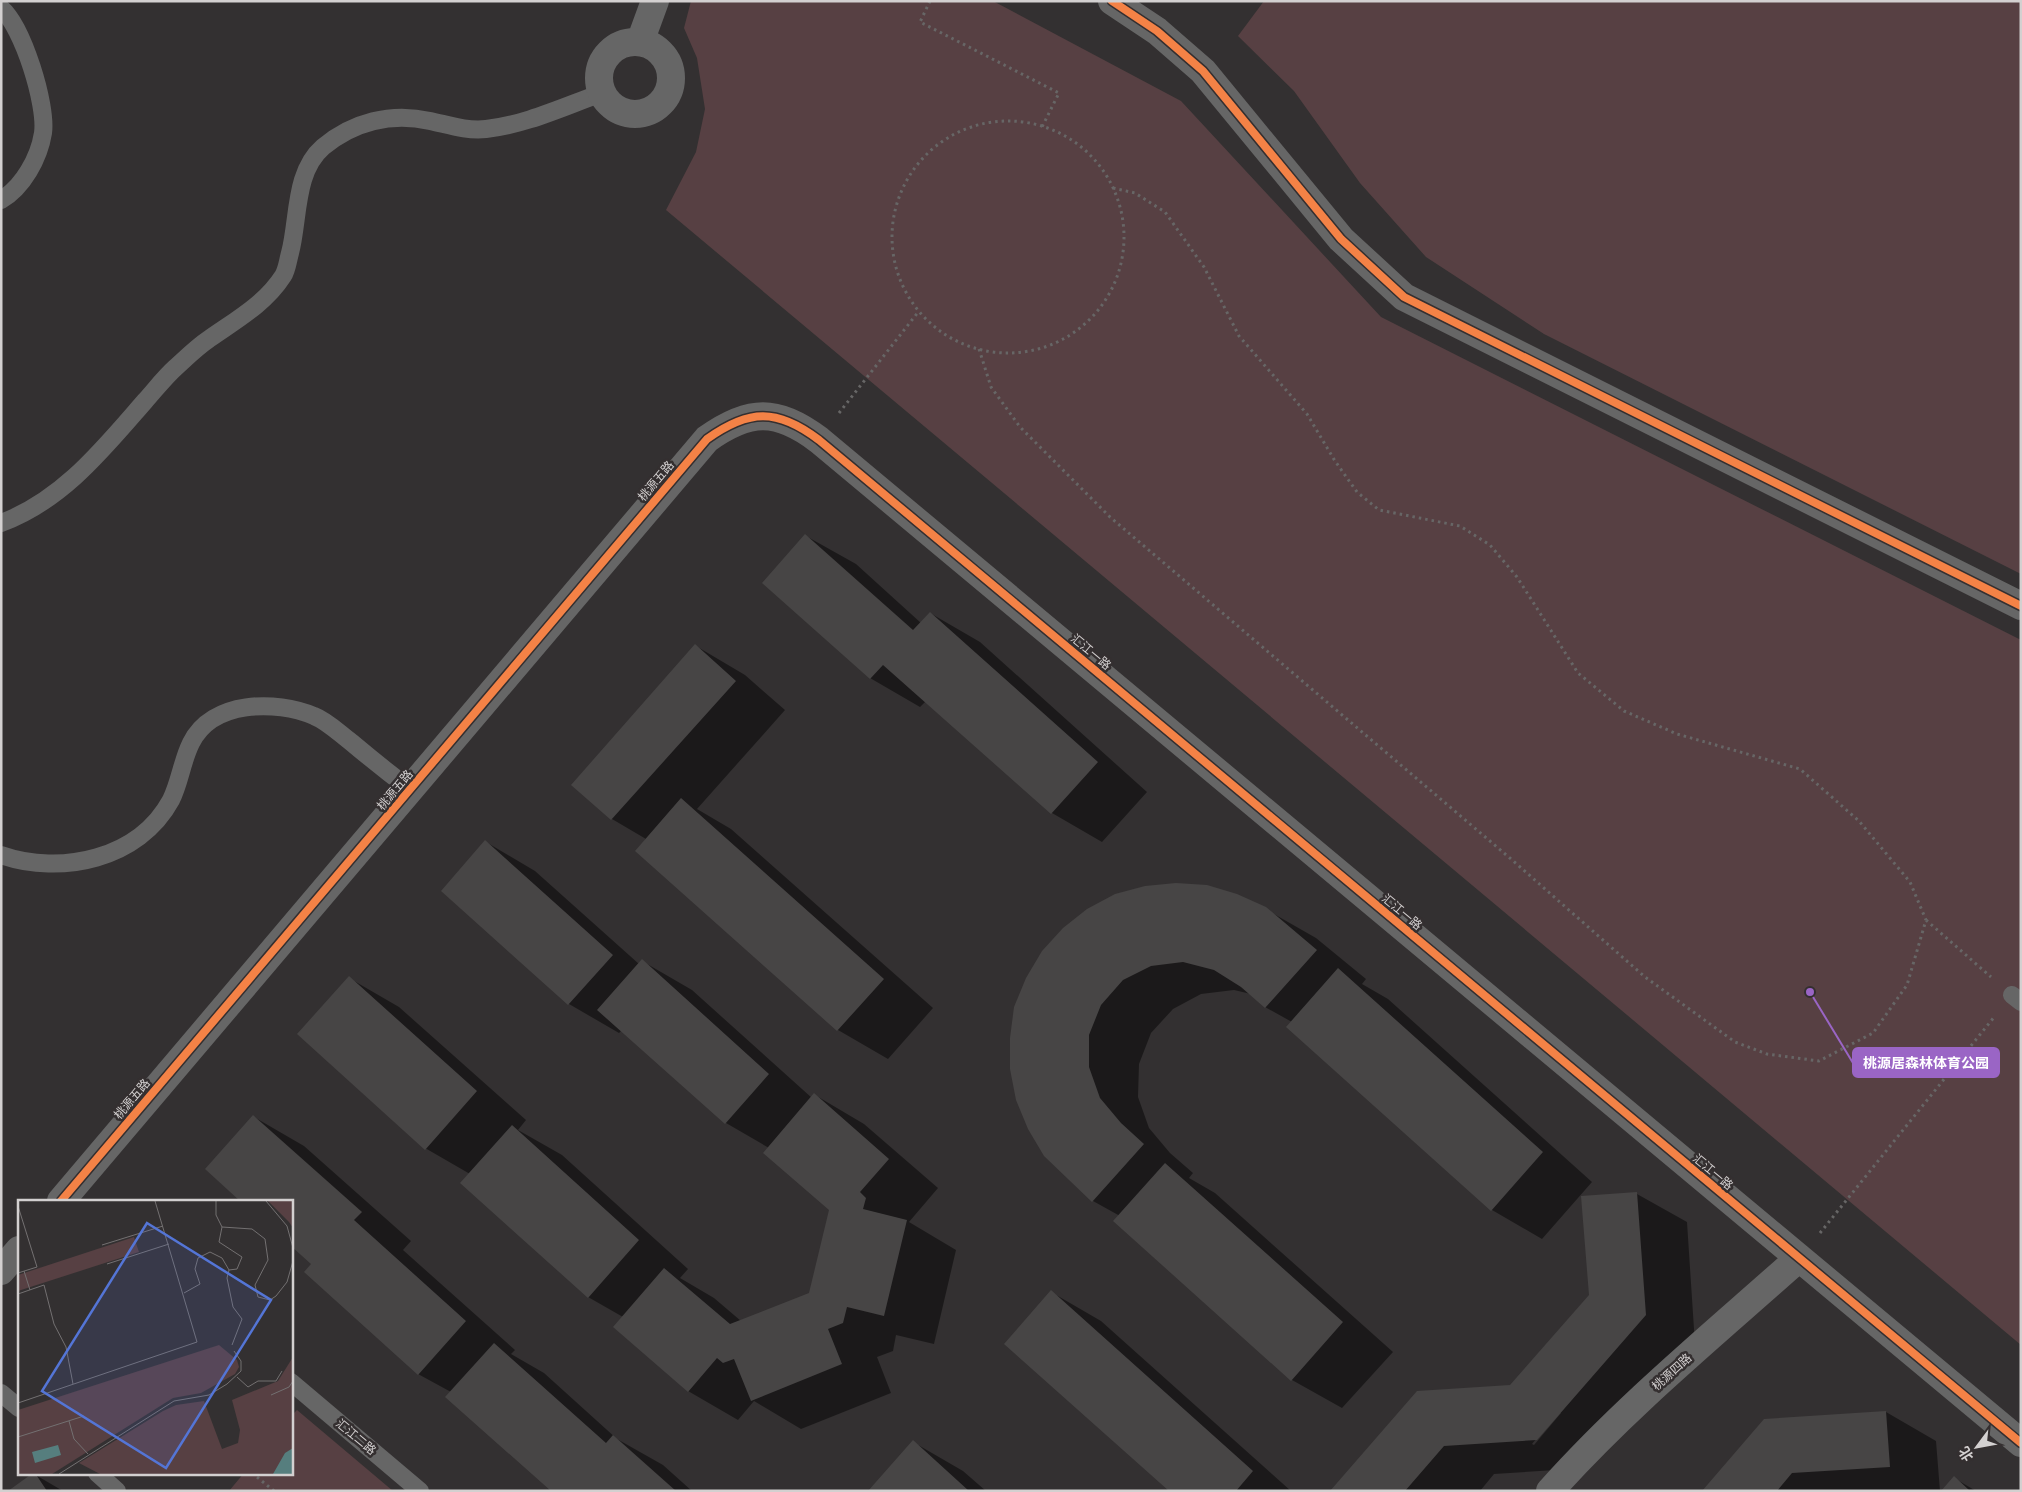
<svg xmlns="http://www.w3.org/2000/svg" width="2022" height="1492" font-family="Bitter,'Noto Sans SC',serif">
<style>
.green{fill:#574043}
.shadow{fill:#0007;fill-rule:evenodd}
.building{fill:#474545}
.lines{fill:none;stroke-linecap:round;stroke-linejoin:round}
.path{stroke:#676666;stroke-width:3;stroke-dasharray:2.5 4;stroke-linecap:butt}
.service{stroke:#666;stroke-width:18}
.minor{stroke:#666;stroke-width:28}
.cycleway-casing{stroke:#342f30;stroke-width:11}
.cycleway{stroke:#f48246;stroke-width:8}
.labels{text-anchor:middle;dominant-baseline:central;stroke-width:5;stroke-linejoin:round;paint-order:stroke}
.street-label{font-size:12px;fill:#d3d0d0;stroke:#342f30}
.inset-road{fill:none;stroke:#737071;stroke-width:1}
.view{fill:#5475d6;fill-opacity:0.15;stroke:#5475d6;stroke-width:2.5}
.inset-edge{fill:none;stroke:#d3d0d0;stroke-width:2.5}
.leader{fill:none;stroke:#9a65c5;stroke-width:2}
.callout-dot{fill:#9a65c5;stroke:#342f30;stroke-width:2}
.callout{fill:#9a65c5;stroke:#9a65c5;stroke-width:2}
.callout-label{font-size:14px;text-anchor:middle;font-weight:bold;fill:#fff}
</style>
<rect width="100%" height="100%" fill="#333031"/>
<path class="green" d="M691,1H993L1181,101L1381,317L2021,640V1345L666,210L696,152L705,109L697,58L684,28Z
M1264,1H2021V574L1544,334L1426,257L1360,183L1294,91L1238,36Z
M297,1410L393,1491H229L244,1473H291V1416Z"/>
<path class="shadow" d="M806,536L856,564L921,623L930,613L980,642L1147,792L1102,842L1052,813L926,701L920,707L870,678Z
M696,646L745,675L785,710L697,809L731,829L933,1008L888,1059L838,1030L637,850L646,839L612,819L573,785Z
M486,842L535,871L639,964L642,961L692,990L812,1098L815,1095L864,1124L938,1188L909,1222L956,1250L934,1344L896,1335L893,1351L877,1357L891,1393L801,1429L754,1401L738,1420L688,1391L623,1317L588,1297L470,1174L425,1148L349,978L399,1007L526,1120L518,1130L562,1155L688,1269L680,1278L714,1298L741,1321L810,1294L830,1209L769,1148L726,1123L622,1030L619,1033L569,1004L442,891Z
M1265,909L1316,938L1366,979L1362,984L1388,999L1592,1182L1542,1239L1492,1210L1292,1022L1265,1007L1251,994L1234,990L1201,994L1173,1009L1151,1033L1139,1064L1138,1097L1149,1128L1170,1153L1193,1173L1189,1178L1215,1193L1393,1352L1342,1408L1292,1380L1120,1216L1093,1201L1016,1007Z
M254,1117L304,1146L411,1241L403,1250L515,1350L511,1354L544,1373L617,1439L663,1465L692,1491H553L451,1392L418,1374L313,1264L291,1201Z
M1637,1194L1687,1222L1695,1344L1587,1468L1494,1474L1480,1491H1332L1510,1386L1590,1295L1582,1197ZM1558,1413H1561L1534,1445L1532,1444Z
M1051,1292L1101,1321L1291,1491H1171Z
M1886,1412L1936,1441L1940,1491H1704Z
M913,1442L963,1471L986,1491H870Z
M34,1474L63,1491H10Z
M1954,1478L1976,1491H1943Z"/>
<path class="building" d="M805,534L913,630L930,612L1098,762L1051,814L883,665L870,679L762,583Z
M695,644L736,681L611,820L571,785Z
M681,798L884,979L837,1031L635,851Z
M485,840L613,955L568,1005L441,891Z
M1176,883L1207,885L1237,894L1266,907L1317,950L1265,1008L1241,987L1214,970L1183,962L1151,966L1123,980L1101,1005L1089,1035V1067L1100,1098L1121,1123L1144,1144L1092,1202L1044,1156L1028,1129L1016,1100L1010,1069V1038L1014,1007L1026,978L1042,951L1063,928L1087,909L1115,894L1145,886Z
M642,959L769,1074L725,1124L597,1010Z
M1338,968L1543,1152L1491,1211L1286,1027Z
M349,976L477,1091L425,1150L297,1034Z
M814,1093L889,1159L860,1192L866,1198L863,1209L907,1220L884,1316L847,1307L843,1323L828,1329L842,1364L751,1401L734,1359L723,1363L717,1358L688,1392L613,1327L664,1268L730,1324L809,1293L829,1210L763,1153Z
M253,1115L362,1212L354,1220L466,1321L418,1375L304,1272L311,1264L291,1246V1201H240L205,1169Z
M512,1125L639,1240L588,1298L460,1183Z
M1165,1163L1343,1322L1291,1381L1113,1221Z
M1637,1192L1646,1315L1537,1440L1444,1446L1405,1491H1330L1417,1391L1510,1385L1589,1295L1581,1196Z
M1051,1290L1253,1471L1236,1491H1169L1004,1344Z
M494,1343L606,1443L613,1435L676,1491H551L445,1397Z
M1886,1411L1890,1467L1792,1473L1777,1491H1702L1764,1419Z
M913,1440L969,1491H868Z
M35,1473L47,1491H8L33,1473Z
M1954,1476L1970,1491H1941Z"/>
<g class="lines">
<path class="path" d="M930,1L920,22L1059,93L1042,127
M892 237a116 116 0 1 1 232 0a116 116 0 1 1-232 0Z
M979,349L991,387L1020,427L1110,517L1511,859L1645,977L1735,1042L1767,1054L1819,1061L1873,1033L1907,985L1926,920L1910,882L1859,821L1800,769L1677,734L1624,711L1578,673L1517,577L1490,545L1460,526L1379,510L1357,492L1335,461L1307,414L1239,336L1204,267L1165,212L1135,193L1113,188
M839,413L919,311
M1926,920L1991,977
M1820,1233L1995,1016
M252,1473L274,1491"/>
<path class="service" d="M1,8C23,27 47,105 43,133C39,158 23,187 1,200
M1,523C62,501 104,448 145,401C155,390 164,378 175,368C186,358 197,347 209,339C236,320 265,304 283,276C287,270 288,260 290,253C299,219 294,172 323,147C353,122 391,112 430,121C449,125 466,131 486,129C525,125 565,106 602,93
M1,855C61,876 139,859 171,800C180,782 182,761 191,743C212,700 276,700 314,716C327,721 339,733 351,742C370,758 390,774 410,789
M2012,995L2021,1002
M291,1382L420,1491
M1,1393L19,1408
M97,1473L117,1491"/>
<path class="minor" d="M1112,1L1157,31L1203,71L1341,239L1404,297L2021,606
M599 78a36 36 0 1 1 72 0a36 36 0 1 1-72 0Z
M640,42L655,1
M61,1201L707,439C749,409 777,408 819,440L2021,1443
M1,1271L19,1250
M1550,1491C1626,1406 1714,1334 1799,1258"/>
<g class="cycleway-casing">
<path id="cycleway" d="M1112,1L1157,31L1203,71L1341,239L1404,297L2021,606
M61,1201L707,439C749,409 777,408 819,440L2021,1443"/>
</g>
<use href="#cycleway" class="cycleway"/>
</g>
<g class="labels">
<g class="street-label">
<text transform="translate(656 481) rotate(-50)">桃源五路</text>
<text transform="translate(1091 652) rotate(40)">汇江一路</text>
<text transform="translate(395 790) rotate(-50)">桃源五路</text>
<text transform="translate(1402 912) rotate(40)">汇江一路</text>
<text transform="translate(132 1099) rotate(-50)">桃源五路</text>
<text transform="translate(1713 1172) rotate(40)">汇江一路</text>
<text transform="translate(1672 1372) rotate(-42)">桃源四路</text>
<text transform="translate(356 1437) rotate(40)">汇江二路</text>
</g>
</g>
<g transform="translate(18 1200)">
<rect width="275" height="275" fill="#333031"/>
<path d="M250,1H275V28L271,22ZM116,37L121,52L0,91V75ZM201,145L219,160L221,167L217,174L183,193L155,198L34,274H0V210ZM275,157V274H82L61,263L145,211L158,205L186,201L204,249L220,243L222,230L214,200L260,181Z" fill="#574043"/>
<path d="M40,245L43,255L17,263L14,252ZM275,248V274H255L267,253Z" fill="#567e7e"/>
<path class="inset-road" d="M198,1V15L204,27M248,1L269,26L275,48M0,6L19,67L0,73M204,27L234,29L247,39L250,60L237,85L240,97L252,100L258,96L269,82L275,61M204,27L201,42L224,57L219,69L211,70M84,45L145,26M89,64L151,44M6,71L12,90M166,93L182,84L177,69L180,58L192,52L204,58L211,70L209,78L215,107L224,119L214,145M0,94L26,85L36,124L48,147L55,184M219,177L230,187L240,181H258L264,171M253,195L271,187L275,181M0,203L179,142L137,1M51,221L56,239L70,254M0,237L66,216M41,274L156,201L191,195L209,184L223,171V161L216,151"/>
<path class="view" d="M129,23L253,100L148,268L24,191Z"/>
<rect width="275" height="275" class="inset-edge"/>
</g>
<path class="leader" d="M1810 992L1853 1063"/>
<circle class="callout-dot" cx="1810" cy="992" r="5"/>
<rect class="callout" x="1853" y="1048" width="146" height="29" rx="5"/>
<g class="callout-label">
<text x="1926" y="1068">桃源居森林体育公园</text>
</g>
<rect width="2022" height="1492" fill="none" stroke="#d3d0d0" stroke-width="5"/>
<g transform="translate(1977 1447) rotate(238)" stroke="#342f30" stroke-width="4" paint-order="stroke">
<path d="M0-4L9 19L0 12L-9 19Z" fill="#d3d0d0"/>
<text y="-8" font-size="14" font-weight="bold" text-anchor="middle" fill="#d3d0d0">北</text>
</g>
</svg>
